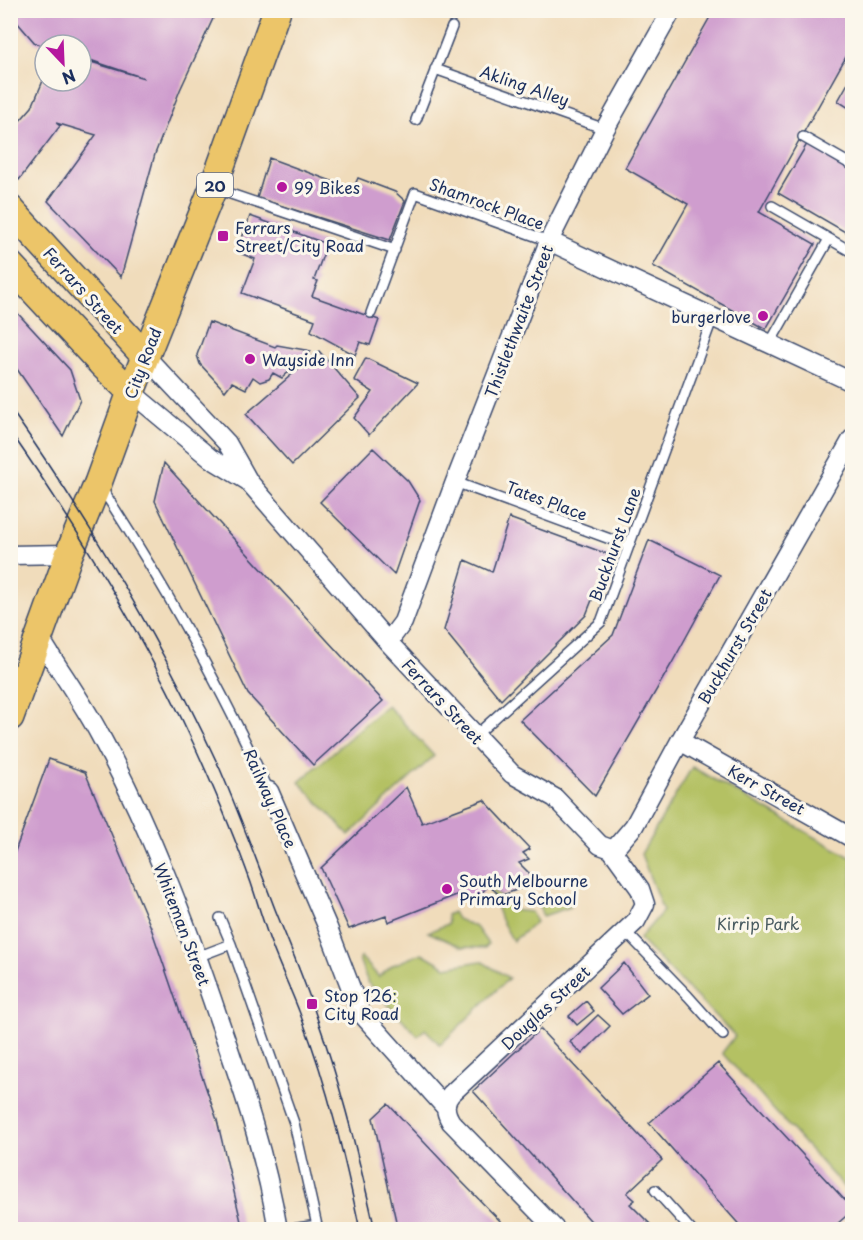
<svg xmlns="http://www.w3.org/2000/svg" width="863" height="1240" font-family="'Playpen Sans',sans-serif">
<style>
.green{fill:#b4c163;stroke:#687860;stroke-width:1.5}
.building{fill:#cf9dce}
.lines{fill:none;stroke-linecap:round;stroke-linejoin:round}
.lane-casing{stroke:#3b496c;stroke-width:12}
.street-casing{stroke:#3b496c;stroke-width:21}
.primary-casing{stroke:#3b496c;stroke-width:30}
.lane{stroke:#fff;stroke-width:9}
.street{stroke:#fff;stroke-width:18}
.primary{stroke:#ecc569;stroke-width:27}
.tram{stroke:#1b2f5e;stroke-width:1.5}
.poi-dot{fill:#b5179e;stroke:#fbf7ec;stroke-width:2}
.labels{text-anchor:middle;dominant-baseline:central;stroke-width:6;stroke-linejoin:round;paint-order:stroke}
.shield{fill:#fbf7ec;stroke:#5e6b89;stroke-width:1.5}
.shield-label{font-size:15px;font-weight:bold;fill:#1b2f5e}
.street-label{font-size:16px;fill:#1b2f5e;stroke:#fbf7ec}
.poi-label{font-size:16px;fill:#1b2f5e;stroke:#fbf7ec;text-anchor:start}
.park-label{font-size:16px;fill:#495b60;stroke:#fbf7ec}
</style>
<rect width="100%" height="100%" fill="#fbf7ec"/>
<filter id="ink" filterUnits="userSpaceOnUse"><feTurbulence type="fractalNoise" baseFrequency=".0167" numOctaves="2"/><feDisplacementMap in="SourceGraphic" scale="12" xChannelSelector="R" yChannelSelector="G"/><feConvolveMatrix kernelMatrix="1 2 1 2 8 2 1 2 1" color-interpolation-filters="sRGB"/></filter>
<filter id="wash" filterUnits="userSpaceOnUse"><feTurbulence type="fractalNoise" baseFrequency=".008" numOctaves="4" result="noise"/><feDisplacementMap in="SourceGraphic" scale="24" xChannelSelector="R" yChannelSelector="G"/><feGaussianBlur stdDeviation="1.35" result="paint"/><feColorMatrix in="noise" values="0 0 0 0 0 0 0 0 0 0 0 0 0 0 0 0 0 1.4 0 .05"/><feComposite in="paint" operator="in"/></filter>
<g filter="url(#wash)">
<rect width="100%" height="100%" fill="#f0dcbb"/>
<path class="green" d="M387,705L434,756L349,835L299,782Z
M692,767L852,858V1196L722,1053L735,1036L639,939L663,911L641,854Z
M489,885L512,910L531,912L536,922L513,941L501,920Z
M534,896L567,901L570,907L543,916Z
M453,912L457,919L476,927L488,944L485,948L461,947L428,932L448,924L447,915Z
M422,953L446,967L481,961L509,978L440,1045L425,1029L418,1036L368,983L359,959L361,957L379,977L393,965Z"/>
<g id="blocks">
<path class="building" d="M10,10H217L180,90L155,154L121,277L48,201L96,135L56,123L60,126L19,180L10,169V132L32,107L45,76V81H81V59L144,78L81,57V45L45,46L35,43L10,14Z
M714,10H852V46L759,212L815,244L766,329L653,266L688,204L625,168Z
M852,76V110L838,101Z
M807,144L852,170V236L778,193Z
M269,158L353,189L358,178L395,192L405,201L390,240L257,198Z
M250,216L327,244L314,280L318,281L312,296L379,320L370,345L360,342L355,355L311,331L315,320L242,293L255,259L237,252Z
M10,305L70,370L80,400L63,436L10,359Z
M209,322L275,347L277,345L311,351L282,378L273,373L269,379L260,382L253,377L246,389L232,382L225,391L200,364L197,355Z
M319,351L360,398L292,465L246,414Z
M366,358L418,383L369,435L354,418L373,392L354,380Z
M373,448L408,481L420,500L394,575L320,502Z
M164,463L383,701L313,765L248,694L155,501Z
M509,518L610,555L586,615L501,700L444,630L465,560L492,572Z
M649,540L720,575L672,663L595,796L520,720L613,635Z
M49,759L85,772L150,925L217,1120L243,1230H10V865Z
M406,787L422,823L484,800L530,849L523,853L529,859L519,863L538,882L500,896L489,885L473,902L464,892L388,922L386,916L349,929L321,868Z
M624,963L648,994L622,1014L598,988Z
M586,1001L594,1011L577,1025L569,1016Z
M598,1015L610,1026L582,1054L570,1042Z
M540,1029L662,1160L627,1193L635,1200L630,1204L652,1226L647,1230H599L473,1091Z
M718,1063L852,1208V1211L830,1230H744L649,1123Z
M388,1104L458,1178L509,1230H398L373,1118Z"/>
</g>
</g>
<g filter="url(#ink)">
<use href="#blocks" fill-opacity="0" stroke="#3b496c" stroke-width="1.5"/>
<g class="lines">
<g class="lane-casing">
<path id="lane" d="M435,69L605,129
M416,120L452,27
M803,137L852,165
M216,189L395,250
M772,206L852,252
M371,313L415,193L549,241
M770,343L829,239
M455,482L629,546
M100,486C164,583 220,686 269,791
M475,736L601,622L713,317
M220,918L231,944L294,1123L318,1230
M626,932L688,996L723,1035
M197,957L231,944
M655,1190L691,1230
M286,1230L317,1225"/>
</g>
<g class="street-casing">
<path id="street" d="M549,241L852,382
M145,356L227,443L249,482L388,642L512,774L555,798L600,845L611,849L640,889L645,904L636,921L451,1094C443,1103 445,1112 451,1122L556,1230
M131,392L210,458L248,481
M10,555L69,554
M40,638C59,670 82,701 100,735C149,825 186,922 219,1020C243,1089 266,1157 278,1230
M388,642L403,622L455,482L549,241L605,129L672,10
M680,741L852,838
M269,791L328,928L360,1012L446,1108
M611,849L617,846L634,826L680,741L852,439"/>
</g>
<g class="primary-casing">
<path id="primary" d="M10,209L145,356
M10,265L103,365L131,392
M10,717L69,554L98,483L131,392L213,188L277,10"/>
</g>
<use href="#lane" class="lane"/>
<use href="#street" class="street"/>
<use href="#primary" class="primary"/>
<path class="tram" d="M10,408C90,522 162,643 220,769C240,815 257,862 275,909C289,944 304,979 316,1015C341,1085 359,1157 375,1230
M10,431C80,532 145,638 196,749C216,793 235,838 251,883C257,901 262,918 268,935C278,964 292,991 302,1019C328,1087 345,1159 360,1230"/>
</g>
</g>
<g class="poi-dot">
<circle cx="282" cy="187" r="6"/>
<rect x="217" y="230" width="12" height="12" rx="3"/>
<circle cx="763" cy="316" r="6"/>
<circle cx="250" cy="359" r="6"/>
<circle cx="447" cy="889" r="6"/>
<rect x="306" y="998" width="12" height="12" rx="3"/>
</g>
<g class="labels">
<rect class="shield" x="197" y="173" width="36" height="24" rx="4.5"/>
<g class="shield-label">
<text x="215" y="185">20</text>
</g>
<g class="street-label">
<text transform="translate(525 85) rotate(19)">Akling Alley</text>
<text transform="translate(487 203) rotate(20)">Shamrock Place</text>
<text transform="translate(84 290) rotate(48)">Ferrars Street</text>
<text transform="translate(518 321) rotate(-69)">Thistlethwaite Street</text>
<text transform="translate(142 363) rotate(-69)">City Road</text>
<text transform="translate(547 500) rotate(20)">Tates Place</text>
<text transform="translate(614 544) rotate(-70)">Buckhurst Lane</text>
<text transform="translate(734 646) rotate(-60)">Buckhurst Street</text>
<text transform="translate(443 701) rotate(47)">Ferrars Street</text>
<text transform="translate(767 789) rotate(29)">Kerr Street</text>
<text transform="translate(271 798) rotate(66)">Railway Place</text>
<text transform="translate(183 924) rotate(69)">Whiteman Street</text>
<text transform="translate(545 1007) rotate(-43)">Douglas Street</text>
</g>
<g class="poi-label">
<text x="294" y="187">99 Bikes</text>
<text x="235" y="227">Ferrars<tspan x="235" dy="18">Street/City Road</tspan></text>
<text x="751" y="316" text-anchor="end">burgerlove</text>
<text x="262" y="359">Wayside Inn</text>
<text x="459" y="880">South Melbourne<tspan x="459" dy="18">Primary School</tspan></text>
<text x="324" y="995">Stop 126:<tspan x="324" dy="18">City Road</tspan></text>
</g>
<g class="park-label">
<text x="758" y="923">Kirrip Park</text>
</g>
</g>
<rect width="863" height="1240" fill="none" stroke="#fbf7ec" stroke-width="36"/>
<g transform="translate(63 63) rotate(157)"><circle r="28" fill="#fbf7ec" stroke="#a1a7b3" stroke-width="1.5"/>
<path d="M0-4.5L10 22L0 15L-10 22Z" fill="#b5179e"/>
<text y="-9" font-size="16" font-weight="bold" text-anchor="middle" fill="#1b2f5e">N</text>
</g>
</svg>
